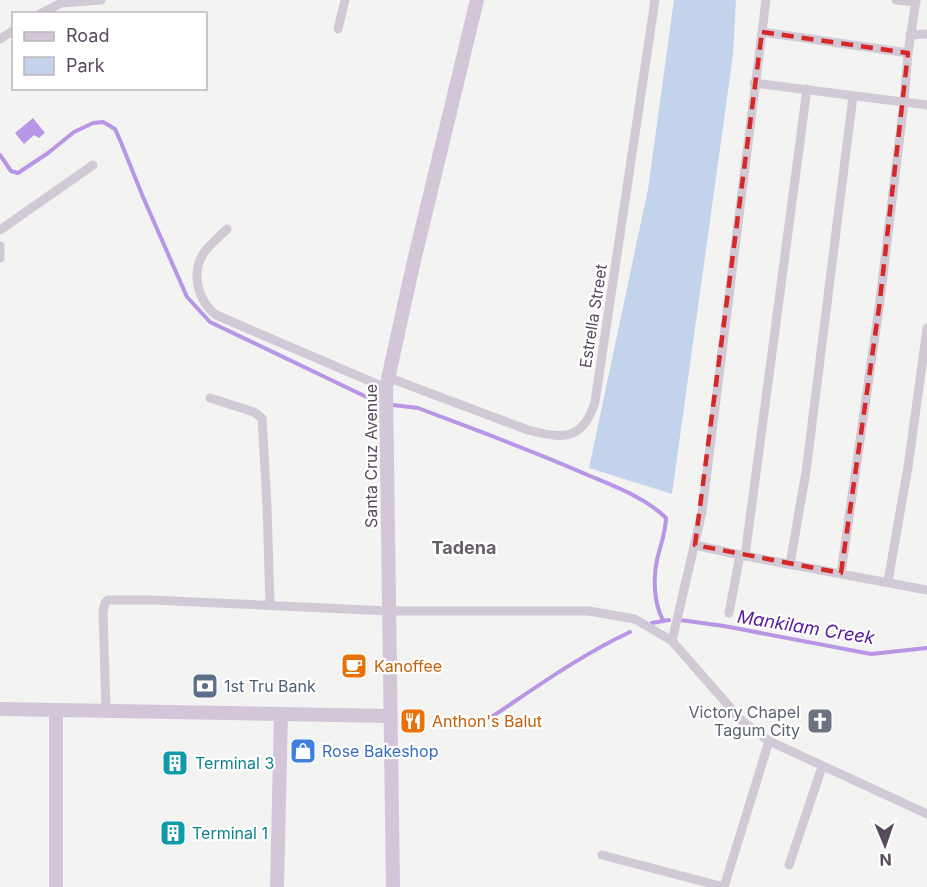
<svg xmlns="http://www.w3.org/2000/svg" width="927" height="887" font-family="Inter,sans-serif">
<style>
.green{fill:#c4d3ec}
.water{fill:#b995e5}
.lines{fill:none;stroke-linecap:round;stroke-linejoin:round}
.stream{stroke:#b995e5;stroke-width:4}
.street{stroke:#d2c9d6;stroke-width:9}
.secondary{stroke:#d3c6d8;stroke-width:14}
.marked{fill:none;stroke:#d62828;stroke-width:4.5;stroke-dasharray:12 8;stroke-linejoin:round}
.labels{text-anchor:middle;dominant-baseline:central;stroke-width:4.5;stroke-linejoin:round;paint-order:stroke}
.street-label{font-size:16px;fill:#584a5d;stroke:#fff}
.food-label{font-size:16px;fill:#c56008;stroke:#fff;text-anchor:start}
.service-label{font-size:16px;fill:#4e5e75;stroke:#fff;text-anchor:start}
.worship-label{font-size:16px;fill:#5b616d;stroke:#fff;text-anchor:end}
.shop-label{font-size:16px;fill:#366cbe;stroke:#fff;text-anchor:start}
.culture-label{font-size:16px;fill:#0d838f;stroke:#fff;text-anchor:start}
.neighbourhood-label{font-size:18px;font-weight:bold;fill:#645e65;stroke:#fff}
.water-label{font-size:18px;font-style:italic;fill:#5619a1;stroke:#fff}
</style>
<rect width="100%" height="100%" fill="#f3f3f1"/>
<path class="green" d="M674,0H736L733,55L672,494L589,468L648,189Z"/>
<path class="water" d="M33,118L45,133L39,138L34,135L24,144L15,133Z"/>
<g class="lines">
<path class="stream" d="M0,155L11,171L18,173L48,153L74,132L93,123L103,122L110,126L115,129L120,140L143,197L187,297L210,322L377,402
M393,405L418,408C476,430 534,451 590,476C616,487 646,498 666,518C666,532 660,546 657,560C653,578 654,604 663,620
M680,620L724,626L871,654L927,648
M652,623L669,620
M493,716C538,686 581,655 630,632"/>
<path class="street" d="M896,0L916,2
M40,14L61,3L101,0
M338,29L345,0
M762,32L908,53
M910,35L927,34
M0,39L14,30
M754,83L927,105
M227,229C219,237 209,245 203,254C191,274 198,301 216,315L386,388
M0,230L93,165
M0,246V258
M387,377L528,430C563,439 583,441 595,402L655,0
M210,398L254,412L262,418L267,506L270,604
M695,545L740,555L927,590
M745,556L807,89
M790,564L806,472L853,96
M841,573L879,308L904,102L908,53L916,0
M888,581L908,467L927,328
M729,613L740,555
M672,641L702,512L766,0
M106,711L103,611L105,603L108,600H151L389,611H589L635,619L672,641L742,721L769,741L927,814
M602,855L724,887L769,741
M789,865L822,767"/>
<path class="secondary" d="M0,709L390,716
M56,710V887
M277,887L281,714
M393,887L386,388L413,265L477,0"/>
</g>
<path class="marked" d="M762,32L908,53L879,308L841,573L695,545Z"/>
<defs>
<g id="cafe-square" transform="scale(1.35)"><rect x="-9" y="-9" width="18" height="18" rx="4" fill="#e8710a" stroke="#fff"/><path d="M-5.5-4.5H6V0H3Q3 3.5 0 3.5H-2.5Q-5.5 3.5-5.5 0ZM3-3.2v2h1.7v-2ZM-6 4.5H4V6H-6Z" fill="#fff"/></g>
<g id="bank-square" transform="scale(1.35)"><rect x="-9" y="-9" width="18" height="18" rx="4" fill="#5c6f8a" stroke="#fff"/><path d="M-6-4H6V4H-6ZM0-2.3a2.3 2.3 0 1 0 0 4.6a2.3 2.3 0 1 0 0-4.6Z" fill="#fff"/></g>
<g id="restaurant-square" transform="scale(1.35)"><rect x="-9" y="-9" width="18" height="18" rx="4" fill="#e8710a" stroke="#fff"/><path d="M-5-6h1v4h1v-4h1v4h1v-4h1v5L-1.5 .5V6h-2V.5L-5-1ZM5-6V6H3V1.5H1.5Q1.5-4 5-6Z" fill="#fff"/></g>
<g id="church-square" transform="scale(1.35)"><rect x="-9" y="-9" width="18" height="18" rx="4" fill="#6b7280" stroke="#fff"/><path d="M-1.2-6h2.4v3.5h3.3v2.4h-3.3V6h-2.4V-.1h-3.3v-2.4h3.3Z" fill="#fff"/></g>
<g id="shop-square" transform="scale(1.35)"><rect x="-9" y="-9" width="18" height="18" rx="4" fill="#3f7fe0" stroke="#fff"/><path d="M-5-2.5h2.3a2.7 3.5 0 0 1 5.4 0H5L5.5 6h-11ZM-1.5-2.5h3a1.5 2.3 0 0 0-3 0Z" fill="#fff"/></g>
<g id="building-square" transform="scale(1.35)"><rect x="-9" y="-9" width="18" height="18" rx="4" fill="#0f9aa8" stroke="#fff"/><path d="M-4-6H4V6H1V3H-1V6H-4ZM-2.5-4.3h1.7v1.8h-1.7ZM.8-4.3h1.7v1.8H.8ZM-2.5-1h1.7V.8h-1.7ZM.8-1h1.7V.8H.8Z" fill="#fff"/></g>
</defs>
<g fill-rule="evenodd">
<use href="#cafe-square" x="354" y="666"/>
<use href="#bank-square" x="205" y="686"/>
<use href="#restaurant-square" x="413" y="721"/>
<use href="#church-square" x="820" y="721"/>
<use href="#shop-square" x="303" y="751"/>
<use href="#building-square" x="175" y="763"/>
<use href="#building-square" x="173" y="833"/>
</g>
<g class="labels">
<g class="street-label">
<text transform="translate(593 316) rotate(-81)">Estrella Street</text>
<text transform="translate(371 456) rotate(-90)">Santa Cruz Avenue</text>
</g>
<g class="food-label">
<text x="374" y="666">Kanoffee</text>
<text x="432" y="721">Anthon's Balut</text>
</g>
<g class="service-label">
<text x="224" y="686">1st Tru Bank</text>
</g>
<g class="worship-label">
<text x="800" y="712">Victory Chapel<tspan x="800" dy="18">Tagum City</tspan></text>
</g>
<g class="shop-label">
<text x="322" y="751">Rose Bakeshop</text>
</g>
<g class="culture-label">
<text x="195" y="763">Terminal 3</text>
<text x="192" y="833">Terminal 1</text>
</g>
<g class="neighbourhood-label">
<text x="464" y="547">Tadena</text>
</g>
<g class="water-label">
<text transform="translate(806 627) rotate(9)">Mankilam Creek</text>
</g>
</g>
<rect x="12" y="12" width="195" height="78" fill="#ffffff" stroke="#bcb7be" stroke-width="1.5"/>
<rect x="24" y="32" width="30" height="9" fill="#d3c6d8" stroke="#bcb7be" stroke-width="1.5"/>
<text x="66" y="42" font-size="18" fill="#584a5d">Road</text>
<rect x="24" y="57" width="30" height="18" fill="#c4d3ec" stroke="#bcb7be" stroke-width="1.5"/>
<text x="66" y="72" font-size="18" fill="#584a5d">Park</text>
<g transform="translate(885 845) rotate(178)" stroke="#ffffff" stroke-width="4.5" paint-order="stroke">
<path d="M0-4.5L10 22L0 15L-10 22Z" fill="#584a5d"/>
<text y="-9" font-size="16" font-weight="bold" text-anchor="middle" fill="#584a5d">N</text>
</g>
</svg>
